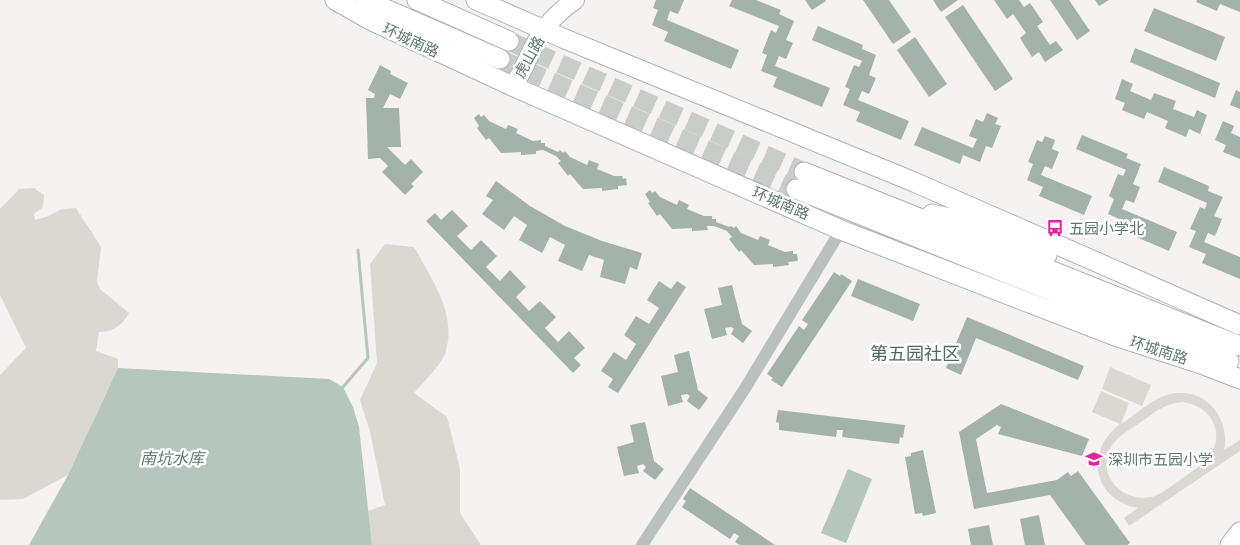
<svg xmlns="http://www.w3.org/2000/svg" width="1240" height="545" font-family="'PT Sans','Noto Sans SC',sans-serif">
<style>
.green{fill:#dbd8d1;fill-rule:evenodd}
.water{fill:#b5c6bc}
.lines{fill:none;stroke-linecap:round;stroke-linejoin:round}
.stream{stroke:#b5c6bc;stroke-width:3}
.building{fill:#a3b2ab}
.primary-tunnel{stroke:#c8cdca;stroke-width:19;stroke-dasharray:19 9;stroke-linecap:butt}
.secondary-casing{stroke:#aab6b1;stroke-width:20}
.primary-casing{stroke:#abb6b1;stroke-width:21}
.street{stroke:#b7c1bd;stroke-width:12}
.secondary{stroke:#fff;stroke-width:18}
.primary{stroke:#fff;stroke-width:19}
.labels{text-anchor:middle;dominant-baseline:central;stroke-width:5;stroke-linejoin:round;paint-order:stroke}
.street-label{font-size:15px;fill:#5c786c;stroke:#fff}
.poi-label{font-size:15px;fill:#5c786c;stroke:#fff;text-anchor:start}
.water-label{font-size:16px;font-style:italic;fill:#5a7967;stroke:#fff}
.quarter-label{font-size:18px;fill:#52685f;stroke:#fff}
</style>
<rect width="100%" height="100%" fill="#f6f2f2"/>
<path class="green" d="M34,188L44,195L43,207L34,214L35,220L48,216L62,209L76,208L101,247L97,282L100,289L129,313C123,325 113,332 99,332L96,351L118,359V368L68,475L23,499L0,500V375L26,348L0,295V209L19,189Z
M385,244L414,247C432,279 458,316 445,354C442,363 421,385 414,393L447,417L460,469V513L481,545H372L368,511L385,505L370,432L360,400L377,363L370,264Z
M1110,367L1151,385L1142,406L1102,389Z
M1101,391L1129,403L1121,424C1135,415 1150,400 1167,395C1202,384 1231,416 1224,450L1240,440V451L1129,526L1124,518L1138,508C1093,500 1084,451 1120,424L1092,412ZM1182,402C1196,404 1207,410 1213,422C1225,448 1203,465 1184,477C1175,484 1165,491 1155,496C1125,505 1095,477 1111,447C1118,435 1133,428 1144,420C1156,411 1167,403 1182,402Z"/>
<path class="water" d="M118,368L329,379L343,387L353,407L359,427L372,545H29L68,475Z
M848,469L872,479L846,543L821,533Z"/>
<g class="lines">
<path class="stream" d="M343,387L368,358L358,250"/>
</g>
<path class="building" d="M656,0H684L678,14L670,11L667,20L739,50L731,69L664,41L668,32L652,25L658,10L653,8Z
M732,0H756L781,10L779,14L794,21L786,40L793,43L786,59L779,56L775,66L830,88L822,107L773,87L777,77L761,71L767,55L762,53L771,30L776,33L779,26L729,6Z
M805,0H825L826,1L812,10Z
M863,0H889L911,32L893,44Z
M933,0H958L941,12Z
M994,0H1019L1024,7L1030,3L1043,22L1037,26L1050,45L1056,41L1063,50L1045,62L1039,52L1032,57L1020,38L1026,33L1013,14L1007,19Z
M1050,0H1069L1090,31L1077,40Z
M1095,0H1109L1099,6Z
M1197,0H1240V12L1220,4L1217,11L1196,2Z
M963,5L1013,79L995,91L945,17Z
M1154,8L1225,37L1216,61L1144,31Z
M818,26L863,45L862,49L876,55L869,75L876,78L869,94L862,91L858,100L909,121L901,140L856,121L860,112L843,105L850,89L845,87L854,65L859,67L862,61L812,40Z
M915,37L947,84L929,97L897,50Z
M1135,48L1220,83L1215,98L1130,62Z
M380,65L391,71L390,74L408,83L400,99L390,94L383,108H399L401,147H387L405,165L411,159L423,172L411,184L414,186L405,195L382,172L388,166L380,158L368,159L366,98H374L375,94L368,90Z
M1122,79L1133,84L1130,91L1151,100L1154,93L1176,101L1173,109L1194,117L1197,110L1207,115L1200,134L1189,129L1186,137L1165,128L1168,121L1147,112L1144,119L1122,110L1125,103L1115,99Z
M1236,90L1240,92V109L1230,105Z
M987,113L998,118L995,124L1001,126L992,148L986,146L980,162L963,155L960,164L914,145L922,127L973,148L977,139L969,136L976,119L983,122Z
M479,114L481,117L484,115L489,121L506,129L508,125L518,129L516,133L533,141L541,140V143H545V146L558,152L560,150L563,153L565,151L570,157L587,165L589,160L599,164L597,169L614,176H622L623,179L626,178L627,185L618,186V189L602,191V188L583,189L570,174L568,176L558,163L561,161L556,156L543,150L536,151V154L521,155V152L501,153L489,138L486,140L477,128L479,126L474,118Z
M1223,121L1234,126L1231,133L1240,137V159L1223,152L1226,145L1215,140Z
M1082,135L1128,154L1126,158L1141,164L1133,184L1140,187L1134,203L1126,200L1122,209L1177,232L1169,251L1120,230L1124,221L1108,214L1114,199L1109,196L1118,174L1123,176L1126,170L1076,149Z
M1045,136L1055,140L1052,149L1059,152L1052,169L1045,166L1041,175L1092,196L1084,215L1039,196L1043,187L1027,180L1033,164L1028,162L1037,140L1042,142Z
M1164,167L1209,186L1208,191L1223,197L1214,216L1222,219L1215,236L1208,233L1204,242L1240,257V279L1202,263L1206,254L1189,247L1196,231L1190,229L1200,207L1205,209L1207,203L1158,182Z
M496,181L530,206L565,226L602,241L642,253L637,270L630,267L625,284L600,277L604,260L589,255L582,271L558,261L565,245L550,237L542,253L519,240L527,225L514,216L504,230L482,214L493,200L486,196Z
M650,190L652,193L655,191L660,197L677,205L679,200L689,205L687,209L704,216H712V219H716V222L729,227L731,226L734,228L736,226L741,233L758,240L760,236L770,240L768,245L785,252L793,251V254H797L798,261L788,262L789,265L773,267V264L754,265L741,250L739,252L729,239L732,237L727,231L714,226H707L708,230L692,231V228L672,229L660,214L657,216L648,203L650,202L645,194Z
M452,210L468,226L457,236L471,250L481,240L497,256L486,267L500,281L510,270L526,287L516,297L529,311L540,301L556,317L545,328L558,342L569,331L585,348L574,358L581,365L573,373L426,221L435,213L441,220Z
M834,272L840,276L841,274L852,281L782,387L771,380L773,378L767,374L799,326L804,330L808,324L802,320Z
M858,279L920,304L913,321L851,296Z
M659,281L671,289L677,281L686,287L618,393L608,387L613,379L601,371L614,352L626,360L636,344L624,335L636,316L649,324L659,308L647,300Z
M732,285L742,324L752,331L743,343L731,334L734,329L731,327L725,328L727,335L712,339L704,309L722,305L718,288Z
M967,317L1084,366L1078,380L976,338L961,375L946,368Z
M689,351L698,390L708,398L699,410L687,401L690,396L687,394L681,395L683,402L668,406L661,376L678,372L674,355Z
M1001,404L1089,439L1082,456L998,434L1001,427L997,425L976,439L987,493L1057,480L1068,472L1071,476L1078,471L1130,543L1127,545H1086L1050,495L974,509L959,432Z
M778,410L905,425L903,438L900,437L899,444L842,437L843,430H837L836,437L779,430V423L776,422Z
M645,422L654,461L664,469L655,480L643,471L646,467L643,464L637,466L639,473L624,476L617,447L634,442L630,425Z
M923,450L936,513L923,516L922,513L915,514L905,457L911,456V453Z
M690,488L744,524L775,545H740L735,542L739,536L734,533L730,539L682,507L686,501L683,499Z
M1039,515L1045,545H1025L1020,519Z
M989,525L993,545H971L968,529Z"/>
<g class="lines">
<path class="primary-tunnel" d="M509,41L804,172
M500,59L796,189"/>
<g class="secondary-casing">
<path id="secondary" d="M512,86C524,72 526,61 534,46C543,27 558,12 575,0"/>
</g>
<g class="primary-casing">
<path id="primary" d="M335,0L372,21L512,86L841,230L1115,336L1201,364L1240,379
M365,0L500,59
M417,0L509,41
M476,0L565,39L914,182L1240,325
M804,172L1240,346
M796,189L1114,316L1229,361
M932,214L959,220L1047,255
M1230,545L1240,532"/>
</g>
<path class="street" d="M642,545L744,390L841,230"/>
<use href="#secondary" class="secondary"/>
<use href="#primary" class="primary"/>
</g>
<defs>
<g id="bus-bare" transform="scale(1.35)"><path d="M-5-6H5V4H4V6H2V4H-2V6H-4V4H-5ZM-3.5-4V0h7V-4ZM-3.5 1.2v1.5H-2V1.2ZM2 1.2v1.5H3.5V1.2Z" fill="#e5229c" stroke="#fff" stroke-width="2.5" paint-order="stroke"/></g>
<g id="school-bare" transform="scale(1.35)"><path d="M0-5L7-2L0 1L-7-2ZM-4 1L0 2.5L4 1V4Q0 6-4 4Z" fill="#e5229c" stroke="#fff" stroke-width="2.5" paint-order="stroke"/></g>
</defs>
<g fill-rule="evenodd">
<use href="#bus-bare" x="1055" y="228"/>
<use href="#school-bare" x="1094" y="459"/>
</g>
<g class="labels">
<g class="street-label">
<text transform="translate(411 40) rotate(25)">环城南路</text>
<text transform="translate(529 57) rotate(-61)">虎山路</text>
<text transform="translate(781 203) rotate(23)">环城南路</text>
<text transform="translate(1159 350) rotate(18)">环城南路</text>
</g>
<g class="poi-label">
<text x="1069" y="228">五园小学北</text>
<text x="1108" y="459">深圳市五园小学</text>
</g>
<g class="water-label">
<text x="172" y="458">南坑水库</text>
</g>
<g class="quarter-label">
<text x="915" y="353">第五园社区</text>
</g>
</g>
</svg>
